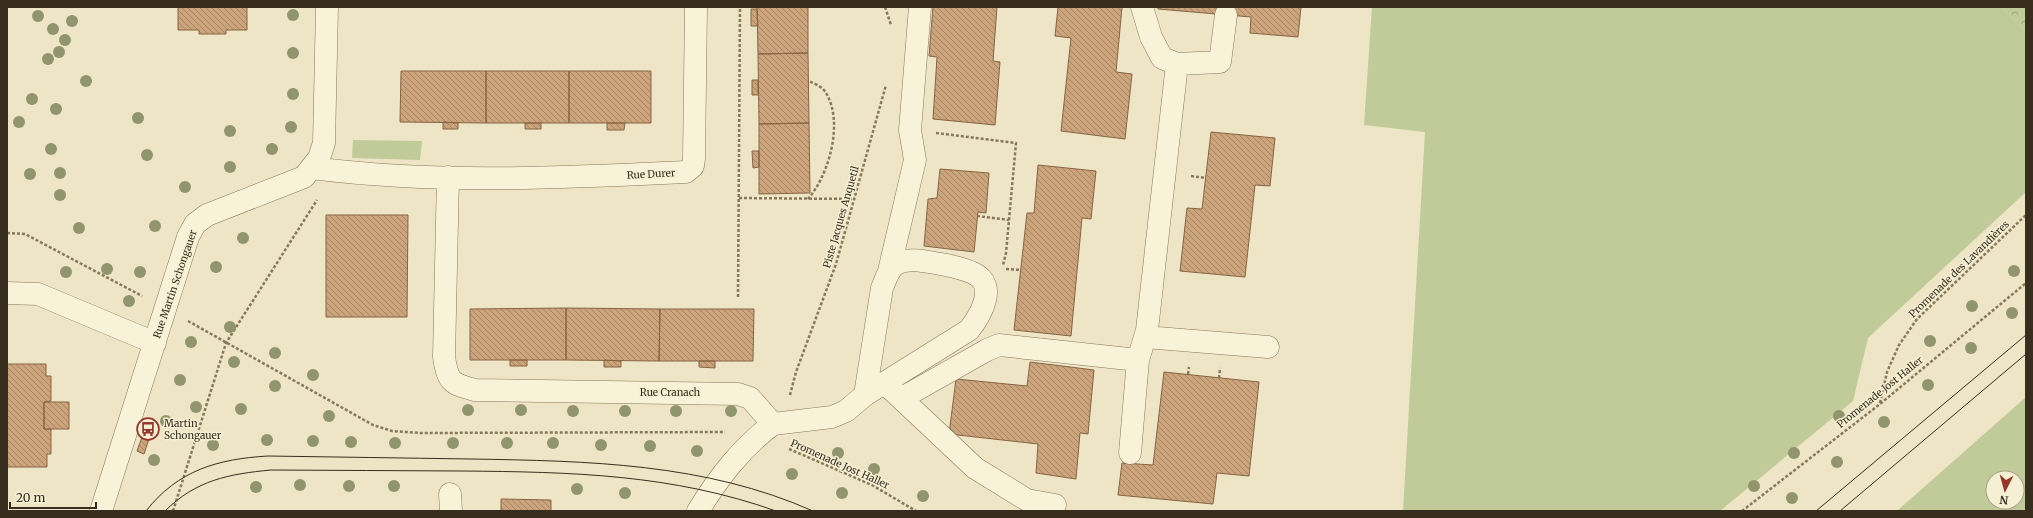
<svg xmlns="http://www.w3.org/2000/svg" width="2033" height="518" font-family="Merriweather,serif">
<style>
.green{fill:#c0cb99;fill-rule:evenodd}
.forest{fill:url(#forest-crowns)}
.building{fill:url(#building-back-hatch);stroke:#876442}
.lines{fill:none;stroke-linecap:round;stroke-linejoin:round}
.minor-casing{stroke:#88785b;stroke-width:23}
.path{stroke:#88785b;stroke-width:2.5;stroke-dasharray:3 2;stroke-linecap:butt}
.minor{stroke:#f8f2d8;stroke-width:22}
.tram{stroke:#382e1f;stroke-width:1}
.tree{fill:#90956e}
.labels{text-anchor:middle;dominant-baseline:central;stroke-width:3;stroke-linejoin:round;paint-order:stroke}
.street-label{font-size:10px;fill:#382e1f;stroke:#f5efd4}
.poi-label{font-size:10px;fill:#382e1f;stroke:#f5efd4;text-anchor:start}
</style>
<defs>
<pattern id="forest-crowns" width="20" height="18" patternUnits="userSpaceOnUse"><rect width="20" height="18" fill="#c0cb99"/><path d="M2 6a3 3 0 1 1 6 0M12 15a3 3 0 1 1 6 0" fill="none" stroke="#9da57c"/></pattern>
<pattern id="building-back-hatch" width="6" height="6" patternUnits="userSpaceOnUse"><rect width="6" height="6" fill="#cba47c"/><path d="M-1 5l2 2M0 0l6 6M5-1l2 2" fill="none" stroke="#a68665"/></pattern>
</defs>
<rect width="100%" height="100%" fill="#ede5c5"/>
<path class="green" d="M1372,7H2001L2026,32V192L1868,338L1853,401L1720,511H1403L1425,132L1364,125Z
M353,140L422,141L420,160L352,158Z
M2026,397V511H1897ZM1993,478H2017V502H1993Z"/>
<path class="forest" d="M2001,7H2026V32Z"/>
<path class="building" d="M178,7H247V30H226V34H199V30H178Z
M757,7H808V53L758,54Z
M933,7H997L993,61L1000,62L995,125L933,119L937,57L929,56Z
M1058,7H1122L1116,72L1132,74L1125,139L1061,131L1071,38L1055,36Z
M1158,7H1301L1298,37L1250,33L1251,17L1158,9Z
M751,9H757L758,26H751Z
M808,53L809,123L759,124L758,54Z
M401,71H486V123L400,122Z
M486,71H569V123H486Z
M569,71H651V123H569Z
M752,80H758V95H752Z
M443,122L458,123V129H443Z
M525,123H541V129H525Z
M607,123H625L624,130H607Z
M809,123L810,193L759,194V124Z
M1211,132L1275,138L1270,186L1255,185L1245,277L1180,271L1187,208L1202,209Z
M752,151H759V167L753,168Z
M1038,165L1096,171L1091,219L1082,218L1071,336L1014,330L1027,213H1034Z
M940,169L989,173L986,213L978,212L974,252L924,246L928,199L937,198Z
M326,215H408L407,317H326Z
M566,308V360H470V309Z
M566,308L660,309L659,361L566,360Z
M660,309H754L753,361H659Z
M510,360H527V366H510Z
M604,360L621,361V367H604Z
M699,361H715V368L699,367Z
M1030,362L1094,370L1088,434L1080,433L1076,479L1036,473L1038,444L949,434L956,379L1027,386Z
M7,364H46V376H51V401L44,402V429H51V454H47V467H7Z
M1164,372L1259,382L1249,476L1217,473L1213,504L1118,495L1122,463L1153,465Z
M44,402H69V429H44Z
M143,434L150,436L144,454L137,451Z
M501,499L551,500V511H501Z"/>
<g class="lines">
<g class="minor-casing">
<path id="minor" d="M1142,7L1151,37L1162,58L1177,64L1220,62L1226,15
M312,168C436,184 562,178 686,172L693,166L694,158L696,7
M448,177L444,357C448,382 451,384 475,390L738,394L750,398L773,424L832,417L846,411L865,395L969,330C980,316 999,285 973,273C963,268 951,266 941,264C927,262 912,257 898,263C889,267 886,279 882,288L865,395
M889,271L915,160L910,130L920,7
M7,293L38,294L155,343
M1145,337L1268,347
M891,389L975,468L1027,500L1055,505
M902,398L987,350L999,345L1138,360
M1130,453L1138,360L1147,330L1177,64
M450,494L451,511
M101,511L188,237L195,224L207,215L304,177L319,158L324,143L327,7
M698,511C719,477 741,448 773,424"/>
</g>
<path class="path" d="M885,7L891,25
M936,133L1016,143L1006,253L1003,265
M1191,176L1206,178
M739,198L855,199
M808,199C829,175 844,122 826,93C823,87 815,84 809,81
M977,216L1009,220
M7,233L25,234L142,296
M1006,269L1021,270
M738,297L740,7
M188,321L373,425L392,431L421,433L725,432
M1188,374L1189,367
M1219,378L1220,368
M790,395L796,372L836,264L886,85
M1880,403L1887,372L1899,345L1917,319L2026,215
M789,449L872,485L916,511
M173,511L226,343L317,200
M1742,511L1880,404L2026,283"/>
<use href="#minor" class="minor"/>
<path class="tram" d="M146,511C178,470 218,459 268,456C336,457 404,458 471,459C588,461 705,463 813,511
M165,511C196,480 229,474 271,470C335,470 398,471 462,471C571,472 672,474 776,511
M1816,511L2026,335
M1840,511L2026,354"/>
</g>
<g class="tree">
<circle cx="293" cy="15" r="6"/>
<circle cx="38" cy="16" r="6"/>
<circle cx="72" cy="21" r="6"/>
<circle cx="53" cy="29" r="6"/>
<circle cx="65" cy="40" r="6"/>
<circle cx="59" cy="52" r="6"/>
<circle cx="293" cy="53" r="6"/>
<circle cx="48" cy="59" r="6"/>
<circle cx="86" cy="81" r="6"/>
<circle cx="293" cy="94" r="6"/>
<circle cx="32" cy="99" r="6"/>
<circle cx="56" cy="109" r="6"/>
<circle cx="138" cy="118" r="6"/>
<circle cx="19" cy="122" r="6"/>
<circle cx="291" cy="127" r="6"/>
<circle cx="230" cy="131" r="6"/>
<circle cx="51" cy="149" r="6"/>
<circle cx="272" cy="149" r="6"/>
<circle cx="147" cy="155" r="6"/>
<circle cx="230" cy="167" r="6"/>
<circle cx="60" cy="173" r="6"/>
<circle cx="30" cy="174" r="6"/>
<circle cx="185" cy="187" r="6"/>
<circle cx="60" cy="195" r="6"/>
<circle cx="155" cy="226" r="6"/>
<circle cx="79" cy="228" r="6"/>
<circle cx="243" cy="238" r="6"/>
<circle cx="216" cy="267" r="6"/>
<circle cx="107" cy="269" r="6"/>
<circle cx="2014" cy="271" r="6"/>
<circle cx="66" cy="272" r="6"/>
<circle cx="140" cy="272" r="6"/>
<circle cx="129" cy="301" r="6"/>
<circle cx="1972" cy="306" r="6"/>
<circle cx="2012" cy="313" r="6"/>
<circle cx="230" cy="327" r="6"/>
<circle cx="1930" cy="341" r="6"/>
<circle cx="191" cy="342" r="6"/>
<circle cx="1971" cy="348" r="6"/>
<circle cx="275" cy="353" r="6"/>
<circle cx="234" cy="362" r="6"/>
<circle cx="313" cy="375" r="6"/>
<circle cx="180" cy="380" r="6"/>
<circle cx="1928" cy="385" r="6"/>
<circle cx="275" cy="386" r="6"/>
<circle cx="196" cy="407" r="6"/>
<circle cx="241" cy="409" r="6"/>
<circle cx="468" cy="410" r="6"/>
<circle cx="521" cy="410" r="6"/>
<circle cx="573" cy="411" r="6"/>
<circle cx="625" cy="411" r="6"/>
<circle cx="676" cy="411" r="6"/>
<circle cx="731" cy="411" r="6"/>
<circle cx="329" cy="416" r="6"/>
<circle cx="1839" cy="416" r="6"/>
<circle cx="166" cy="421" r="6"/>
<circle cx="1884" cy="422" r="6"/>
<circle cx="267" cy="440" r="6"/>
<circle cx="313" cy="441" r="6"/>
<circle cx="351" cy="442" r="6"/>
<circle cx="395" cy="443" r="6"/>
<circle cx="453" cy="443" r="6"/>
<circle cx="507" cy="443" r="6"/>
<circle cx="553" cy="443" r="6"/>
<circle cx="213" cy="445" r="6"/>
<circle cx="601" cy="445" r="6"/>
<circle cx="650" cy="446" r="6"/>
<circle cx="697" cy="451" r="6"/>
<circle cx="838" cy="453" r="6"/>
<circle cx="1794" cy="453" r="6"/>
<circle cx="154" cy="460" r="6"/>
<circle cx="1837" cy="462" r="6"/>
<circle cx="874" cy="469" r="6"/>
<circle cx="792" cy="474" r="6"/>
<circle cx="300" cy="485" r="6"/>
<circle cx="349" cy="486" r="6"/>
<circle cx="394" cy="486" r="6"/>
<circle cx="1754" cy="486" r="6"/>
<circle cx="256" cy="487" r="6"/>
<circle cx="577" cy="489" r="6"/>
<circle cx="625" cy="493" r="6"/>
<circle cx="842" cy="493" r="6"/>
<circle cx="923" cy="496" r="6"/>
<circle cx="1792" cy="498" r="6"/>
</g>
<defs>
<g id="bus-ring" transform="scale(1.15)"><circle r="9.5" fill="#f5efd4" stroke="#96372d" stroke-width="1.5"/><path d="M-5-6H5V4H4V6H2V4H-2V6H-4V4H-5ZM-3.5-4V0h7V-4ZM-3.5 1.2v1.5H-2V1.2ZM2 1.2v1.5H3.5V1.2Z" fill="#96372d"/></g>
</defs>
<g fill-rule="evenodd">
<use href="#bus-ring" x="148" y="429"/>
</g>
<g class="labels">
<g class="street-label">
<text transform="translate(651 174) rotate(-3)">Rue Durer</text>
<text transform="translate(841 217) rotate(-74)">Piste Jacques Anquetil</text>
<text transform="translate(1959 269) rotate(-44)">Promenade des Lavandières</text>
<text transform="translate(175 284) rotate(-71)">Rue Martin Schongauer</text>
<text x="670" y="392">Rue Cranach</text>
<text transform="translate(1880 392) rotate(-39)">Promenade Jost Haller</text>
<text transform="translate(840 464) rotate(24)">Promenade Jost Haller</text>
</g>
<g class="poi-label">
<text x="164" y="423">Martin<tspan x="164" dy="12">Schongauer</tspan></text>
</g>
</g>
<rect width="2033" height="518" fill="none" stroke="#382e1f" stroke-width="16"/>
<g transform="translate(2005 490) rotate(186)"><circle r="19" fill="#f5efd4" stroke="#a9a28c"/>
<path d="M0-3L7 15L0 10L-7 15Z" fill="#96372d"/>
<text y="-6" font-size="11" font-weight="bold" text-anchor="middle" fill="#382e1f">N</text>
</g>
<path d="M10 502v6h86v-6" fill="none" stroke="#382e1f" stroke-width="2"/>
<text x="16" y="502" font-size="12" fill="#382e1f" stroke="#f5efd4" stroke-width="3" paint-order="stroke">20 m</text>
</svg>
